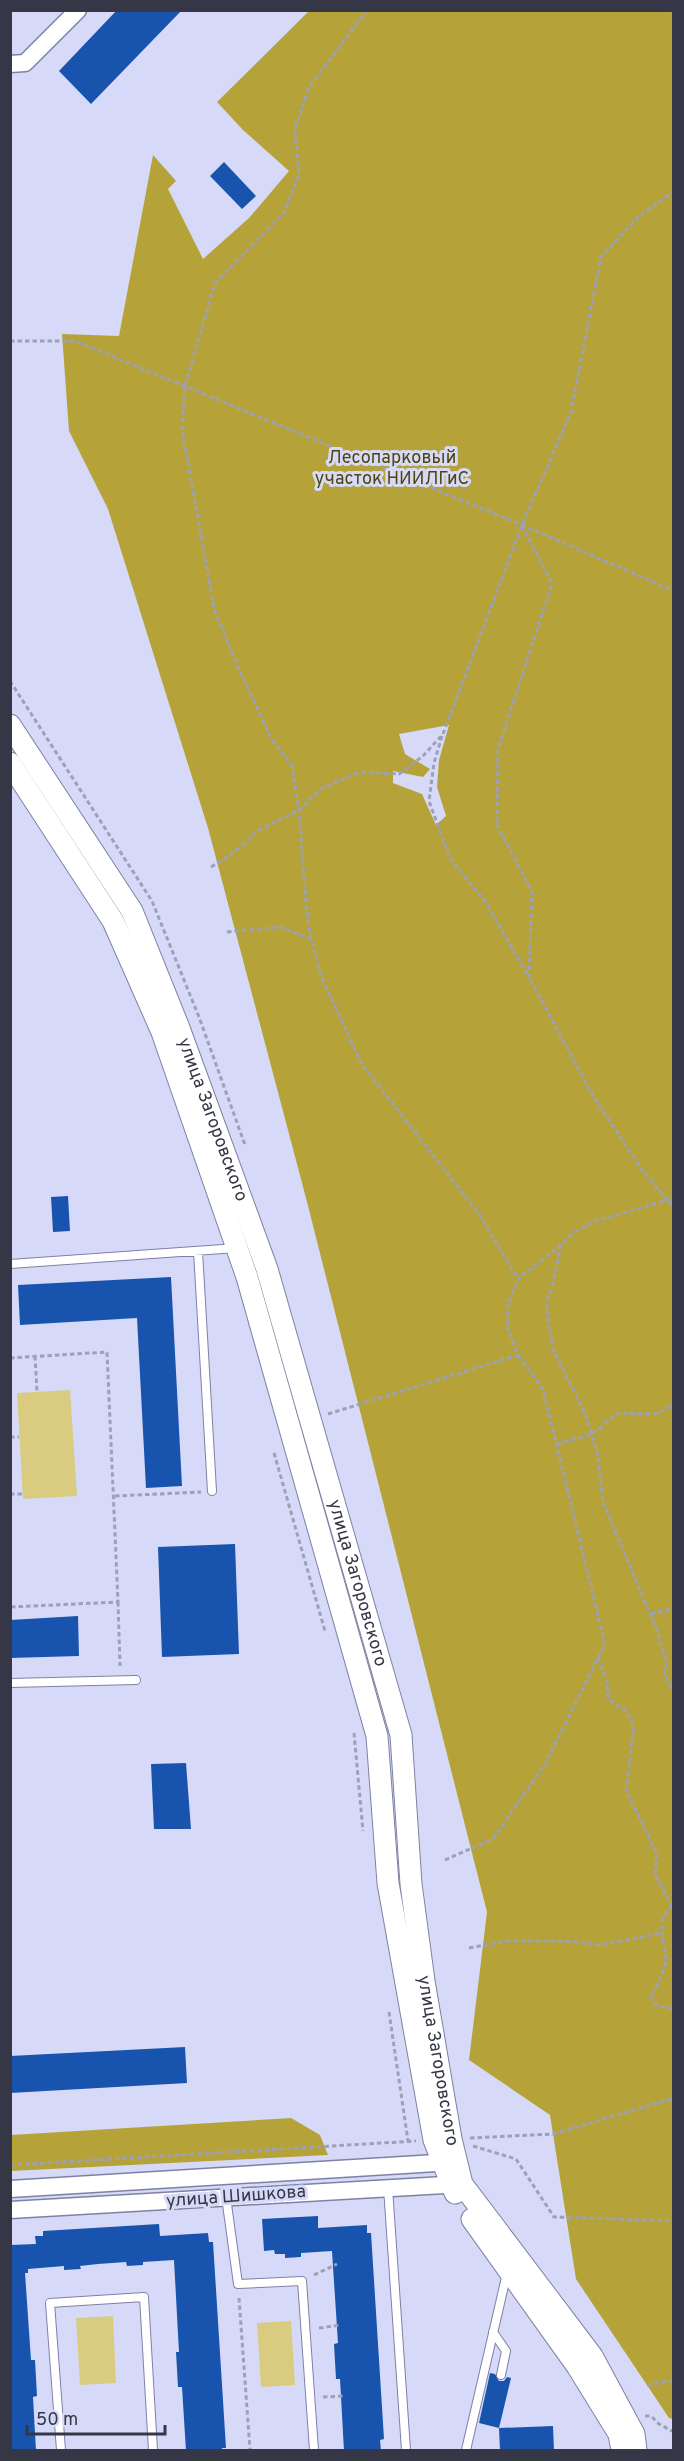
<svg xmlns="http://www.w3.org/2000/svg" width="684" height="2461" font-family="Overpass,sans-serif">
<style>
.green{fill:#d9cc81}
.forest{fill:#b5a339;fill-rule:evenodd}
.building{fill:#1854ae}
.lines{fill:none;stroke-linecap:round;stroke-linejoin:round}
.service-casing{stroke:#7d82a4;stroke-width:10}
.minor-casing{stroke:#7d82a4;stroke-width:19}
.tertiary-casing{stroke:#7d82a4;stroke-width:23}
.path{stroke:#9ca0b8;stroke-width:3;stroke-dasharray:4.5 3;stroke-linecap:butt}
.service{stroke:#fff;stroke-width:8}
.minor{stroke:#fff;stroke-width:16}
.tertiary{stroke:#fff;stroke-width:21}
.labels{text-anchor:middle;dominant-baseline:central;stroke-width:6;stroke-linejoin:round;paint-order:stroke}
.park-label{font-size:18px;fill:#4f450b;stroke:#d6daf8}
.street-label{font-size:18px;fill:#353746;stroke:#d6daf8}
</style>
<rect width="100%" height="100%" fill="#d6daf8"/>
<path class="green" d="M70,1390L77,1496L23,1499L17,1393Z
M113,2316L116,2383L80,2385L76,2318Z
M291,2321L295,2385L261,2387L257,2323Z"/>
<path class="forest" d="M309,11H673V2419L669,2418L576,2279L550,2115L469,2060L487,1912L306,1198L208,828L108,509L69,431L62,334L119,336L153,155L176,181L168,189L203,259L249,218L289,171L243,130L217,102ZM449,725L439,760L437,787L446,816L436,825L422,794L393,783V771L423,777L430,769L405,754L399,734Z
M291,2118L320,2135L328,2155L11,2171V2135Z"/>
<path class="building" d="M117,10H182L91,104L59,71Z
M224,162L256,196L242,209L210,176Z
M68,1196L70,1231L53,1232L51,1197Z
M171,1277L182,1486L146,1488L137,1318L20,1325L18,1285Z
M235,1544L239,1654L162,1657L158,1547Z
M78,1616L79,1656L10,1658V1620Z
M186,1763L191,1829H154L151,1764Z
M185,2047L187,2083L10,2093V2056Z
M318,2216V2228L367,2225V2233H371L384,2439L380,2440L381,2451H344L340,2379H336L334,2344L338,2343L332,2251L301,2253V2257L285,2258V2254H275L274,2250L264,2251L262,2219Z
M159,2224L160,2236L208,2233L209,2242H213L226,2448H222V2451H186L182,2387H178L176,2352H179L174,2260L143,2262V2265L127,2266L126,2262L98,2264L80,2266L81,2269L64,2270V2266L28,2269V2273H25L31,2360H35L37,2396L33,2397L36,2451H10V2245L36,2244L35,2236H43V2231Z
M490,2373L495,2374L499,2381H504L507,2377L511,2378L499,2428L479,2423Z
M553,2426L554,2451H500L499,2428Z"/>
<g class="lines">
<g class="service-casing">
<path id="service" d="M198,1251L212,1491
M10,1264L237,1248
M10,1683L136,1680
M388,2188L406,2450
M226,2197L238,2284L302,2281L314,2450
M493,2332L506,2351L501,2375
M61,2450L50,2303L144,2297L153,2450
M466,2450L507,2273"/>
</g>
<g class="minor-casing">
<path id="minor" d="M10,64L25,63L78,10
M10,2189L453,2162
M10,2210L462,2184"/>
</g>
<g class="tertiary-casing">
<g id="tertiary">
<path id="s1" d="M10,725L132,911L179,1028L267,1269L401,1735L411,1884L424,1981L451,2139L462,2184L592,2356L634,2434L636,2450"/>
<path d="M10,763L113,921L162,1032L247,1277L377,1736L388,1883L434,2140L455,2193"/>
<path d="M472,2219L577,2366L619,2434L621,2445"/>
</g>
</g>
<path class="path" d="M367,10L308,89L295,130L299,175L284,213L215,283L185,386L182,429L214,608L238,667L271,738L292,766L299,810L306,905L311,939L321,976L361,1063L479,1214L518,1279
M671,10L674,15
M10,341H75L522,525L674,591
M522,525L552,584L498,749L497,825L532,892L529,977L593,1096L642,1170L674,1208
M10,681L152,901L199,1017L245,1145
M442,736L434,763L429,801L450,859L485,901L528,976
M211,867L232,854L257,831L299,810L322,788L360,772L399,774L423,756L443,734L522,525L571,412L601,257L639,216L674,191
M227,932L280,927L311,939
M561,1245L552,1288L547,1300V1315L553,1349L586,1416L598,1456L603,1502L656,1628L667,1663L664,1674L674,1694
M35,1356L37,1392
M10,1358L107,1352L118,1602L10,1607
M328,1414L518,1355L508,1329L507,1306L518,1279L561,1245L574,1232L596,1221L674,1198
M10,1437H19
M557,1444L592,1434L618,1413L655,1414L674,1405
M274,1453L325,1631
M10,1494H23
M115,1496L201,1492
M118,1602L120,1666
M651,1614L674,1608
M598,1658L607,1681L608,1699L627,1712L634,1726L626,1790L657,1854L655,1875L672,1906
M354,1733L363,1831
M445,1860L493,1839L545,1764L605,1644L543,1389L518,1355
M673,1906C651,1923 669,1945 665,1965C663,1976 655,1987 651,1997L655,2005L674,2009
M469,1948L507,1941H569L601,1945L661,1933
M389,2012L408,2141
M470,2138L553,2134L674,2098
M473,2146L516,2159L554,2217L674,2221
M10,2165L416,2141
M314,2275L337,2264
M239,2298L250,2450
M319,2328L341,2325
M647,2385L674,2380
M323,2397L345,2396
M645,2416H651L659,2424L674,2432"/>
<use href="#service" class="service"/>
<use href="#minor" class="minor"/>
<use href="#tertiary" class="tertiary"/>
</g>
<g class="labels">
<g class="park-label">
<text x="392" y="458">Лесопарковый<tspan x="392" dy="21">участок НИИЛГиС</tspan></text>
</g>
<g class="street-label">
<text stroke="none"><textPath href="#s1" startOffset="446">улица Загоровского</textPath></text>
<text stroke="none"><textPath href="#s1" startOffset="932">улица Загоровского</textPath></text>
<text stroke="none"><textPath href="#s1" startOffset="1418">улица Загоровского</textPath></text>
<text transform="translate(236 2197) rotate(-4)">улица Шишкова</text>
</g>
</g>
<rect width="684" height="2461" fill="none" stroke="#353746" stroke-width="24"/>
<path d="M27 2425v9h138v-9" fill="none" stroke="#353746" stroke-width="3"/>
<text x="36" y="2425" font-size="18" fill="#353746" stroke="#d6daf8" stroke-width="4.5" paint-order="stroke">50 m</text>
</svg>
